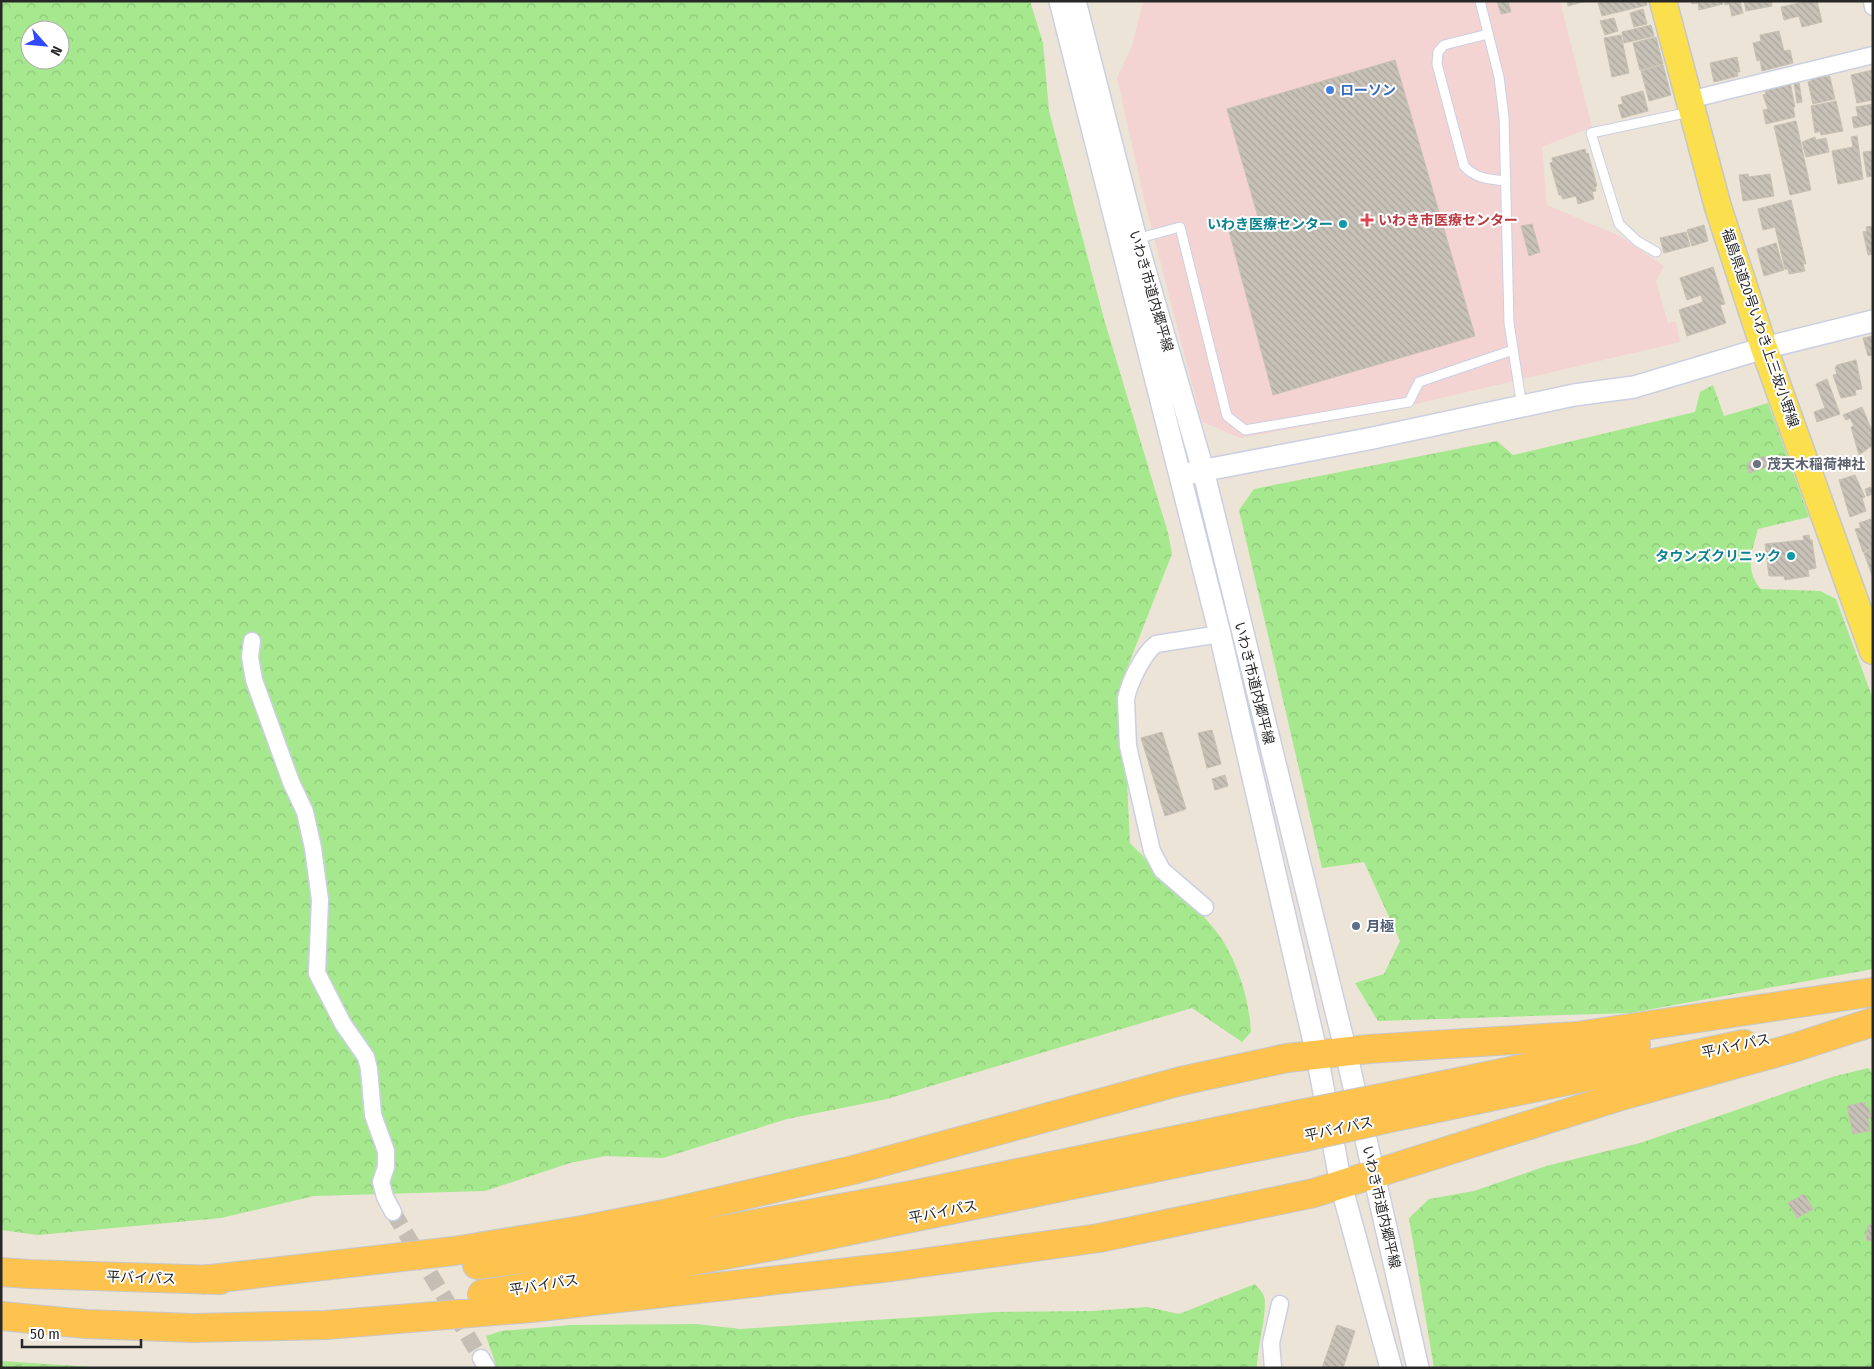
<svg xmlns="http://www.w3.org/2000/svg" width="1874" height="1369" font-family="'Fira Sans Condensed','Noto Sans JP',sans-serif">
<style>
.medical{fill:#f4d4d3}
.forest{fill:url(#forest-crowns);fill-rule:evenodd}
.building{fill:url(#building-back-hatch);stroke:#c7c1b1}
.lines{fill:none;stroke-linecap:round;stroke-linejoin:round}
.minor-tunnel{stroke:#c5beb4;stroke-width:16;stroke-dasharray:16 8;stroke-linecap:butt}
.service-casing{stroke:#cccfe2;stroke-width:11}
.minor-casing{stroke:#cccfe2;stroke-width:19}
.tertiary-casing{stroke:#cccfe2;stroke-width:24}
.primary-casing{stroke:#c7c7c7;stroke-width:29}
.trunk-casing{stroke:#c7c7c7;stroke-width:30}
.service{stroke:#fff;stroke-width:9}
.minor{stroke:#fff;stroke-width:16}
.tertiary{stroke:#fff;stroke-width:21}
.primary{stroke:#fcdf4c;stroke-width:26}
.trunk{stroke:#fec34e;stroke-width:28}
.trunk-bridge-casing{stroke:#c7c7c7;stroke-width:30;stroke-linecap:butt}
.trunk-bridge{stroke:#fec34e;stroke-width:28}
.shop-dot{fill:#3f7fe0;stroke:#fff;stroke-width:2}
.health-dot{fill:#e0444e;stroke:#fff;stroke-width:2}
.culture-dot{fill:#0f9aa8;stroke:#fff;stroke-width:2}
.worship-dot{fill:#6b7280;stroke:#fff;stroke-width:2}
.service-dot{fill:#5c6f8a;stroke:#fff;stroke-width:2}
.labels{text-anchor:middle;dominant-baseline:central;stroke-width:4;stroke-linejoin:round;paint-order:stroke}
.shop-label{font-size:14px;font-weight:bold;fill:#366cbe;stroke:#fff;text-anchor:start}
.health-label{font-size:14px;font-weight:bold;fill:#be3a42;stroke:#fff;text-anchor:start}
.culture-label{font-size:14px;font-weight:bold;fill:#0d838f;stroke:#fff;text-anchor:end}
.street-label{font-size:14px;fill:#272727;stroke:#fff}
.worship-label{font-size:14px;font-weight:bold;fill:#5b616d;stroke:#fff;text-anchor:start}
.service-label{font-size:14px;font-weight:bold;fill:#4e5e75;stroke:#fff;text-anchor:start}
</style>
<defs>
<pattern id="forest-crowns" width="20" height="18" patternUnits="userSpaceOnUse" patternTransform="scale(1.25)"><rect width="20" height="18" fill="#a6e88e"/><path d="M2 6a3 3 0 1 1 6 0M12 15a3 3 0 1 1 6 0" fill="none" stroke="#8fc77a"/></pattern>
<pattern id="building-back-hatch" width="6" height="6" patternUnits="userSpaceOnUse" patternTransform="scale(1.25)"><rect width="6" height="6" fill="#c7c1b7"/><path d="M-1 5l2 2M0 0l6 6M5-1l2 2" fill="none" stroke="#aba69d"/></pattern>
</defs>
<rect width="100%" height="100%" fill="#ece4d7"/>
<path class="medical" d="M1143,1H1560L1592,127L1542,147L1547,205L1620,236L1664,266L1656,281L1668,323L1676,321L1680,342L1382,412L1240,438L1202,422L1145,203L1117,78L1132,46Z"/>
<path class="forest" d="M1,1H1030L1043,43L1049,111L1104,319L1168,533L1172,554L1122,681L1130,843C1157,871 1187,896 1211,925C1235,952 1249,996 1251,1032L1242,1042L1192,1008L887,1099L787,1119L663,1158L606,1156L570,1163L485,1191L314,1196L221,1218L38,1235L1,1230ZM30,30H60V60H30Z
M1713,385L1724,416L1768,403L1809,517L1758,529C1752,551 1744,570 1761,589L1820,591L1836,599L1873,699V969L1630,1013L1378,1021L1355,983L1384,974L1400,941L1364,862L1322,868L1239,510L1254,489L1497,441L1513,455L1695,412L1700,392Z
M1868,1068L1873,1074V1368H1434L1409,1218L1429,1199L1474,1191L1546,1166L1640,1143L1832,1077Z
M1255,1284C1258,1288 1263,1292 1264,1297C1268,1310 1257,1349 1257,1368H497L486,1336L501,1331L570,1325L696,1324L740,1329L995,1312L1092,1311L1147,1307L1179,1314Z
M1,1361L108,1368H1Z"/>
<path class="building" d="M1497,1H1508L1511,12L1501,14Z
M1567,1H1586L1568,6Z
M1605,1H1646L1647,5L1602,16L1598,3Z
M1691,1H1722L1723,4L1699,10L1698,3L1692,4Z
M1724,1L1740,2L1743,13L1732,16L1729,4L1725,5Z
M1744,1H1771L1772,6L1746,11Z
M1808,1H1817L1822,22L1802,27L1799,16L1784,20L1781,7Z
M1643,9L1647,24L1634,27L1630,13Z
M1614,18L1618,31L1605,35L1600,21Z
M1651,25L1654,36L1624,43L1622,32Z
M1779,31L1784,51L1790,50L1793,63L1762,71L1760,60L1757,61L1753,43L1761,41L1760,35Z
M1621,35L1629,73L1612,77L1604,38Z
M1656,37L1663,64L1640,70L1633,43Z
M1737,57L1740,72H1737L1738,76L1714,82L1710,63Z
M1395,60L1475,336L1273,395L1229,231L1258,217L1227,109Z
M1663,65L1671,95L1649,101L1641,71Z
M1828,69L1835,99L1813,104L1808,82L1811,81L1810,73Z
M1873,70V100L1857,103L1851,75Z
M1789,77L1795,107H1793L1795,117L1766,124L1763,110L1768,109L1763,95L1766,94L1763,83Z
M1799,82L1802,102L1797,103L1794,83Z
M1643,91L1648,111L1622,118L1618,105L1623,104L1621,97Z
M1836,101L1843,131L1821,135L1820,131L1815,133L1811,106Z
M1873,104V124L1854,128L1852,117L1858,116L1856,107Z
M1796,121L1811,190L1790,195L1774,126Z
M1857,136L1863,179L1838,184L1832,151L1853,147L1851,137Z
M1815,137L1816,140L1826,138L1829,152L1806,157L1802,142Z
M1585,149L1586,154L1588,153L1597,186L1595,187L1596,191L1592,192L1594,199L1578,204L1576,196L1563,199L1561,195H1559L1550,163L1553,162L1552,158Z
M1873,151V176L1867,177L1863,152Z
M1748,174L1749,177L1770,174L1774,196L1743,201L1739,175Z
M1791,200L1806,264H1803L1805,271L1789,274L1788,269H1785L1775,227L1763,230L1758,209Z
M1532,224L1540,252L1529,256L1521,226Z
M1704,225L1708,241L1692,246L1687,230Z
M1873,226V254L1868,255L1863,232L1867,231L1866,227Z
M1686,232L1690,246L1664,253L1660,238Z
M1776,243L1784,270L1764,276L1757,249Z
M1713,267L1725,304L1720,305L1726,323L1687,336L1679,310L1703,302L1701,295L1687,300L1680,278Z
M1873,336V355L1868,356L1863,338Z
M1856,360L1862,389L1855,390L1856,395L1841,398L1833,375L1837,374L1835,368L1837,365Z
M1827,379L1840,414L1817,422L1814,412L1825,408L1816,384Z
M1862,407L1873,433V445L1859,455L1851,427L1854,426L1850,418L1846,420L1843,415Z
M1764,456L1768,466L1749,473L1747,463Z
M1855,475L1865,497L1862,498L1866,511L1850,517L1839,480Z
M1871,487L1873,494L1867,496L1865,489Z
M1871,519L1873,548L1863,552L1855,529L1861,528L1859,523Z
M1809,535L1810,540H1812L1816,568L1808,570L1809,576L1785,580L1784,576H1769L1765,544L1804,540L1803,536Z
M1873,549V578L1864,553Z
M1212,730L1221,764L1207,768L1198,733Z
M1162,732L1186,809L1165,816L1141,738Z
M1225,775L1228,786L1215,790L1212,779Z
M1865,1102L1866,1107H1869L1871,1118L1868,1119L1870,1131L1853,1134L1847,1106Z
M1804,1194L1813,1209L1797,1218L1788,1203Z
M1868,1225H1873V1241L1866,1240Z
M1337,1325L1355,1331L1343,1368H1322Z"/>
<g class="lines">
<path class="minor-tunnel" d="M393,1212L481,1358"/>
<g class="service-casing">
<path id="service" d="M1480,1L1499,77L1504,117L1509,323L1522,407
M1488,34L1444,45L1438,52L1437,64L1464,166C1476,179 1489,179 1506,181
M1136,239L1180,227L1227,416L1245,430L1409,402L1419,382L1513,350
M1656,252L1637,241L1619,224L1591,133L1690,112"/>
</g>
<g class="minor-casing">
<path id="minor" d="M1872,1L1873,7
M1689,100L1873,55
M252,641L250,657L254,680L291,782L305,812L313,848L320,900L317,973L343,1024L366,1057L369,1069L373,1115L386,1151V1167L381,1182L385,1197L393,1212
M1205,907L1162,870L1152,851L1128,746L1126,699C1129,683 1143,654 1156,644L1220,634
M481,1358L487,1368
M1273,1368L1271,1343L1280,1304"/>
</g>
<g class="tertiary-casing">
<path id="tertiary" d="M1060,1L1220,634L1317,1055L1341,1185L1391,1368
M1075,1L1136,239L1203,470L1346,1052L1418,1368
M1190,473L1373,438L1574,395L1634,387L1764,348L1873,321"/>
</g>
<g class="primary-casing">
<path id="primary" d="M1663,1L1718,207L1764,348L1873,651"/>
</g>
<g class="trunk-casing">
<path id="trunk" d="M1381,1098L1636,1045
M1385,1119L1744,1044
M477,1265L662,1241L917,1194L1300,1114
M1,1272L28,1274L220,1280
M202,1280L454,1251L582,1230L664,1214L853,1170L1181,1081L1287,1058L1369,1049L1577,1036L1873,992
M482,1294L670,1265L790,1243L1305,1137
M1,1316L86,1324L193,1328L326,1325L531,1308L892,1267L1099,1238L1314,1193L1621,1096L1793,1048L1873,1022"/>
</g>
<use href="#service" class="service"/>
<use href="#minor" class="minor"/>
<use href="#tertiary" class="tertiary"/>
<use href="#primary" class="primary"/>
<use href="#trunk" class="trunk"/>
<g class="trunk-bridge-casing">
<path id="trunk-bridge" d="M1300,1114L1381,1098
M1305,1137L1385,1119"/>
</g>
<use href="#trunk-bridge" class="trunk-bridge"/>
</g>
<circle class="shop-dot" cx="1330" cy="90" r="5"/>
<path class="health-dot" d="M1364.5 212.5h5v5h5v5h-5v5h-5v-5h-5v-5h5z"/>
<g class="culture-dot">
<circle cx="1343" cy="224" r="5"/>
<circle cx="1791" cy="556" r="5"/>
</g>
<circle class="worship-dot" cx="1757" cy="464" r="5"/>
<circle class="service-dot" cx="1356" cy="926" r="5"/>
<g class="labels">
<g class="shop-label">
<text x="1340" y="90">ローソン</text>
</g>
<g class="health-label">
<text x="1378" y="220">いわき市医療センター</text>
</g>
<g class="culture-label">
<text x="1333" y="224">いわき医療センター</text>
<text x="1781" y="556">タウンズクリニック</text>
</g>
<g class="street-label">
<text transform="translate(1151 291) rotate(74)">いわき市道内郷平線</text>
<text transform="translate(1760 328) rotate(71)">福島県道20号いわき上三坂小野線</text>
<text transform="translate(1254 683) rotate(76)">いわき市道内郷平線</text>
<text transform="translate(1736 1046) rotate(-12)">平バイパス</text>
<text transform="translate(1339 1129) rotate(-12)">平バイパス</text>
<text transform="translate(1381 1207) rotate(77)">いわき市道内郷平線</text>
<text transform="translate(943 1212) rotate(-11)">平バイパス</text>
<text transform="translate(141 1278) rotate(2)">平バイパス</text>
<text transform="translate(544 1285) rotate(-9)">平バイパス</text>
</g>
<g class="worship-label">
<text x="1767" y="464">茂天木稲荷神社</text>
</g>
<g class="service-label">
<text x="1366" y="926">月極</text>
</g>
</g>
<rect width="1874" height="1369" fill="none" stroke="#272727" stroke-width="5"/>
<g transform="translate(45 45) rotate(117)"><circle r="24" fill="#ffffff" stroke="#a9a9a9"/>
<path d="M0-4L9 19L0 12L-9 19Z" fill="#3149ff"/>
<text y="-8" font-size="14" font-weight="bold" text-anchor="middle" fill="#272727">N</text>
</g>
<path d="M22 1339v8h119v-8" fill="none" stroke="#272727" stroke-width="2.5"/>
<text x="30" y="1339" font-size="15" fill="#272727" stroke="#ffffff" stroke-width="4" paint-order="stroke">50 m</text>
</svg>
